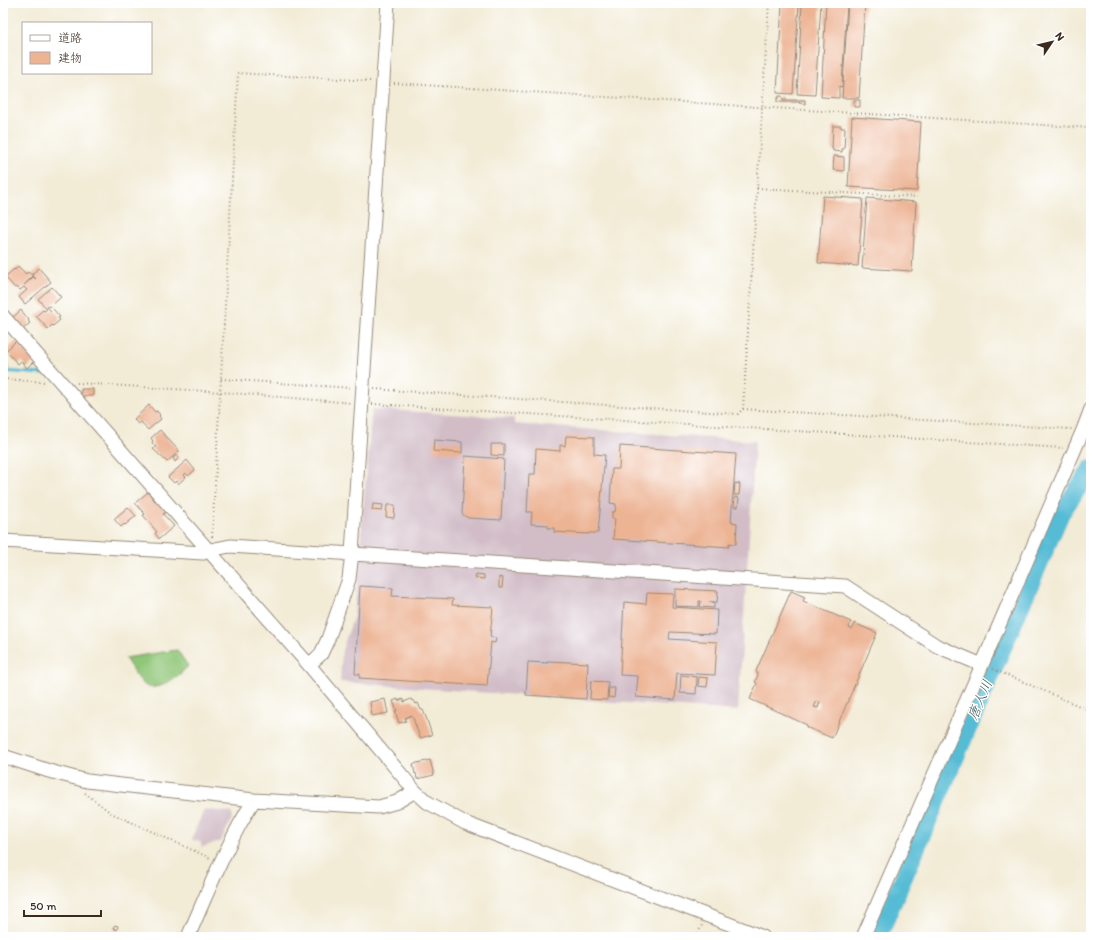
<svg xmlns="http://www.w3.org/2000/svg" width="1094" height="940" font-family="Itim,'Klee One',sans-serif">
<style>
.industrial{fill:#d2bdc7}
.green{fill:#90c678;stroke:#66784b}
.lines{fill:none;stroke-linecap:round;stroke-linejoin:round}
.stream{stroke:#57bcd5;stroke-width:3}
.river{stroke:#57bcd5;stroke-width:18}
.building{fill:#edb494;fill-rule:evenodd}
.minor-casing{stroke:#968a7a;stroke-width:15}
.path{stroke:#968a7a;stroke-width:2;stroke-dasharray:1 3;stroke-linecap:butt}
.minor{stroke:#fff;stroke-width:13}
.labels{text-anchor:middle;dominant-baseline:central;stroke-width:3;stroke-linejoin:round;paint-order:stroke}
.water-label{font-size:14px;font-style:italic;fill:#455d5e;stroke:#fff}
</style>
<rect width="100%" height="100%" fill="#fff"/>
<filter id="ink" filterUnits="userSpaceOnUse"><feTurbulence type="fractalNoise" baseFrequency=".025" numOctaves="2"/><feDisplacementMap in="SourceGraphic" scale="8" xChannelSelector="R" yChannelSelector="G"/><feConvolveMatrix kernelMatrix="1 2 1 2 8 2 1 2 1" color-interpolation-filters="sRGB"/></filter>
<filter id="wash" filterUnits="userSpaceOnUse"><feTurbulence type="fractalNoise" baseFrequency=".012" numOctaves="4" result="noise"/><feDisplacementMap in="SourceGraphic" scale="16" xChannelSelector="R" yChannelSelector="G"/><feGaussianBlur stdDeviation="0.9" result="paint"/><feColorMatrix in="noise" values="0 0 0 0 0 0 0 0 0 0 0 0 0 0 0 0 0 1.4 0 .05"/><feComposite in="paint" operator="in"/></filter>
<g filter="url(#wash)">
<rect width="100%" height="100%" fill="#f2ebd6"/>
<path class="industrial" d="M372,409L514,418V424L755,441L738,711L340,682L342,650L354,616Z
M204,810L231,812L233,816L221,841L202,847L200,842L191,839Z"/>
<path class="green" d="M177,650L188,666C180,675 159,692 146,686C140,682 129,664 125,658Z"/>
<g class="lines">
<path class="stream" d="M3,371L44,374"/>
<path class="river" d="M878,937L1061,513L1091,469"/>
</g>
<g id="blocks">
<path class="building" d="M782,3H799L793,94L777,93Z
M802,3H821L815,95L797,94Z
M826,3H847L842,87L839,86V98L821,97Z
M848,3H865L859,98H842Z
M779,96H782L783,100H805V104L799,103L800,102H777V98H779Z
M854,100H860V107H854Z
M852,117L921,122L917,191L848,187Z
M833,126H841V128H845L844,149H842V152L833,151V149H832Z
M834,156L844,157V171L833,170Z
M823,196L863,199L858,266L818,263Z
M867,198L916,202L912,271L862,268Z
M18,266L26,274L28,272L33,276L24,285L33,277L36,279L32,274L39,268L51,282L25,304L19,297L27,290L24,287L20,290L17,287L15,288L5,277L14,269L15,270Z
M52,287L61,297L50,307L49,306L47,307L51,311L53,309L60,317L58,318L60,320L53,326L52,325L48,329L36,316L43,310L44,311L47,309L38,299Z
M21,310L29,320L28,321L30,323L22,330L12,318Z
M16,341L34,361L27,368L21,361L18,364L6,351Z
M3,361L7,366L4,369H3Z
M81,389H93V396H81Z
M149,405L155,412L157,411L160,415L159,416L161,419L148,430L141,422L138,424L134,419Z
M160,430L179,451L167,462L153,449L156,447L152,443L153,441L151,438Z
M566,436L594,437V454L605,455L598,533H589V534L554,532V528H548V525L531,524L532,512H527L529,474H535L536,449L560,451V445L565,446Z
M434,440L462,442V453L433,451Z
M491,444H504V456L491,455Z
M620,446L736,454L731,522L737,523L736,544L729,543V547L613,539L615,519H612V512H615L616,504L610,503L612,469H619Z
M177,455L179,458L175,462L173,458Z
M465,456L504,459L501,520L468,518L462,514Z
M187,460L195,470L188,476L186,473L184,475L186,477L178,484L176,481L174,483L168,477Z
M735,483L740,484L739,495H734Z
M148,492L155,501L157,499L167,511L163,514L174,526L159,539L155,533L157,532L143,515L145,514L135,503Z
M735,497L739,498L738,507H734Z
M373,504L383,505L382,511L372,510Z
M387,505H395L394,518L386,517Z
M128,507L136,516L125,525L124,524L121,527L114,519Z
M476,574L484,575V579L475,578Z
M499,577L503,578L502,588H499Z
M360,586L393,588L392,596L453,599L452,605L493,607L490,637L496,638L495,643L491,642L487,686L359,678L360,674H355Z
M675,589L718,591L717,602H709H714V608L700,607L701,601H699V607L675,606Z
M791,591L805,597L803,601L851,622L849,628L852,629L854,623L877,633L832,738L806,727L807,725L750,699L757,683L755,682L758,675L756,671ZM817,701L820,702L818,708L814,707Z
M647,593L673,594L672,607L717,610L716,634L670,632L669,639L717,642L715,675L677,673L675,700L636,697L638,676L620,675L624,602L646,604Z
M548,661L588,663L586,699L526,695L528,662L548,663Z
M681,675L697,677L696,694L680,693Z
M699,677L708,678L707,687L698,686Z
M591,681L608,682L607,700L590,699Z
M609,688H615L614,698L608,697Z
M385,699L388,713L372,716L370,702Z
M398,699V701L403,699L404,702L411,699L412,701H414L415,704L418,703L421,710H423L426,717L432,735L420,738L412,715L405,718L406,721L399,723L395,711H397L393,701Z
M430,760L434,775L417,779L416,773L415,774L413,764Z
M115,925L118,926L117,930L113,928Z"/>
</g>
</g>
<g filter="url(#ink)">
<use href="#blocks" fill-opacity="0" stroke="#968a7a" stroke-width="1"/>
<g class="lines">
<g class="minor-casing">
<path id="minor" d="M3,316L309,665L415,791L427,802L465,823L763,937
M3,541L203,553L210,550L230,546L845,586L937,646L982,665
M309,665L321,654L328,639L349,579L352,553L388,3
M3,756L49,771L87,781L147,788L254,800L379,807L397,802L415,791
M188,937C208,891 227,843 254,800
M863,937L982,665L1083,430L1091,409"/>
</g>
<path class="path" d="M394,83L758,107L1091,128
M757,188L917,197
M3,379L45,382
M221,379L351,388
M77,383L220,392L352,403
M374,389L738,414L743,409L769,3
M372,404L1063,448
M743,409L1072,429
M212,537L238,73L371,81
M993,669L1091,711
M85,793L111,813L210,858
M696,937L702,925"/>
<use href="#minor" class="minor"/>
</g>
</g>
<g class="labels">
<g class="water-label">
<text transform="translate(980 700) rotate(-67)">唐人川</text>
</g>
</g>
<rect width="1094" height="940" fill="none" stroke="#fff" stroke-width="16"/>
<rect x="22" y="22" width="130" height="52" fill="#ffffff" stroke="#b1aaa5"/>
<rect x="30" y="35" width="20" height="6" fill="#ffffff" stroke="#b1aaa5"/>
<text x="58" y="42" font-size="12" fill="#3b2a1e">道路</text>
<rect x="30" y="52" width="20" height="12" fill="#edb494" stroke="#b1aaa5"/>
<text x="58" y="62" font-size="12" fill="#3b2a1e">建物</text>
<g transform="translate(1052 42) rotate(55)" stroke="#ffffff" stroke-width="3" paint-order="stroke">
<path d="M0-3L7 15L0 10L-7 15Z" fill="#3b2a1e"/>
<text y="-6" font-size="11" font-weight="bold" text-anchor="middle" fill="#3b2a1e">N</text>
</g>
<path d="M24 910v6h77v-6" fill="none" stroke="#3b2a1e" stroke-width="2"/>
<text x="30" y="910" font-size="12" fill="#3b2a1e" stroke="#ffffff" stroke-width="3" paint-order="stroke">50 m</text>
</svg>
